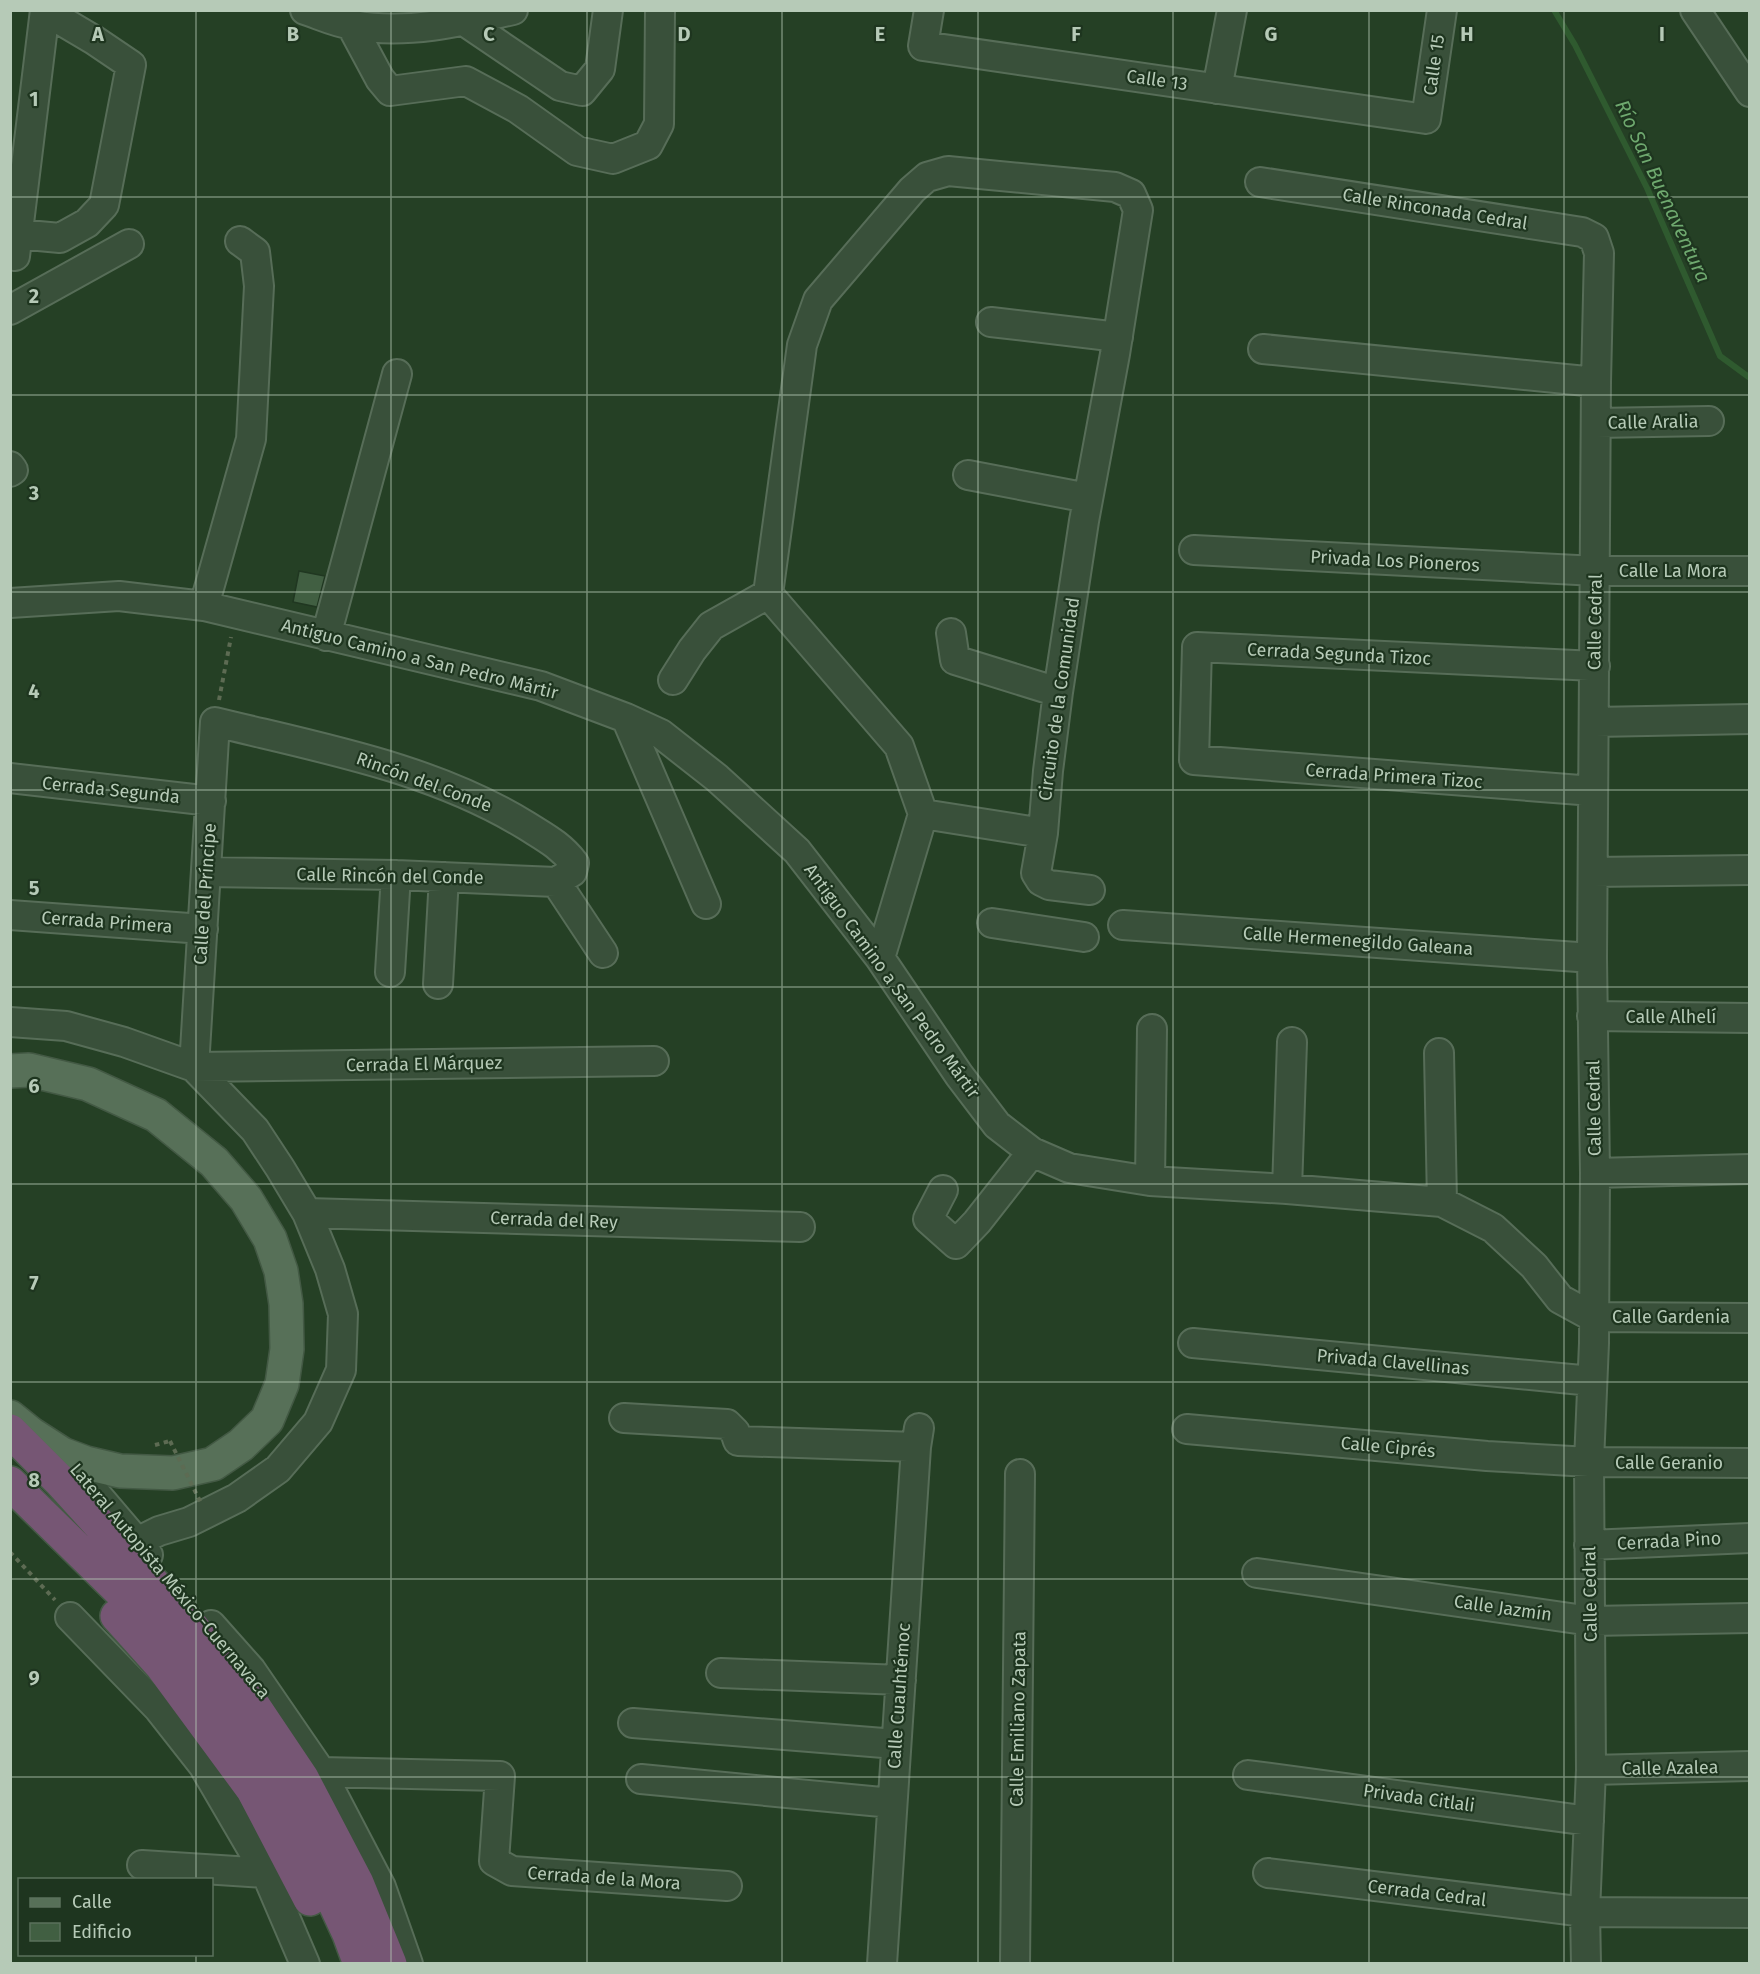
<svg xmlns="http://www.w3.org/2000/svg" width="1760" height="1974" font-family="'Fira Sans',sans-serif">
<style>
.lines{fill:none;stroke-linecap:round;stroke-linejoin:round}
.stream{stroke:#2f5a2f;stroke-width:6}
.building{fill:#415f42;stroke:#203721;stroke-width:1.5}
.minor-casing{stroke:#576d58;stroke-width:32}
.major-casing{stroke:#435944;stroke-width:36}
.highway-casing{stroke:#445a45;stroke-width:36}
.path{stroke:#5d6b53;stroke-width:4;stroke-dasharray:4.5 4.5;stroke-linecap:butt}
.minor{stroke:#39503a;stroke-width:28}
.major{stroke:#577058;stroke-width:33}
.highway{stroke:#765674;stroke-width:33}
.path-bridge{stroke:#5d6b53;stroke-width:4;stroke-dasharray:4.5 4.5;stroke-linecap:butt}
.grid{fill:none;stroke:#b6cab7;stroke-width:1.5;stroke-opacity:0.55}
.labels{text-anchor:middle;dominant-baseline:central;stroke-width:4.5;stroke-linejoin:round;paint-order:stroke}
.street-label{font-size:18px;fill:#b6cab7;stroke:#1e351f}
.water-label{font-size:20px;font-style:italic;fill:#6fa96f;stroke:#1e351f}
.grid-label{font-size:20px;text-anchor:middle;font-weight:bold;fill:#b6cab7;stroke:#1e351f;stroke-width:4.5;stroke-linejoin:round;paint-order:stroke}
</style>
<rect width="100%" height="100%" fill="#254025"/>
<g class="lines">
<path class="stream" d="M1554,10L1575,45L1647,188L1720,356L1750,378"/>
</g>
<path class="building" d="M299,571L325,576L317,607L293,602Z"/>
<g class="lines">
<g class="minor-casing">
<path id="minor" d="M305,10C320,15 337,23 353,25C406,35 461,22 513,10
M929,10L923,46L1426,119L1442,10
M1695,10L1750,92
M464,21L560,86L582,91L600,69L608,10
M351,25L380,79L390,91L466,81L518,109L577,151L613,159L648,145L659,124L660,10
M1217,89L1232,10
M1260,182L1582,232L1594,238L1599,253L1596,382L1592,958L1595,1173L1594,1343L1589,1462L1591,1770L1585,1912L1586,1964
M17,234L60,238L87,223L104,205L131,65L94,40L45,11
M15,256L45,10
M10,310L129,244
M991,322L1118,337
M1263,349L1596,382
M1596,423L1709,421
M10,466L13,470L10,472
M968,475L1088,498
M1194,550L1596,571H1750
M768,594L802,345L818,300L912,190L927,177L948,171L1115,187L1131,194L1138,210L1115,354L1084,521L1058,692L1048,771L1043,833L1036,873L1041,881L1049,885L1090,890
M768,594L899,746L923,814L1043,833
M10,603L119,596L204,606L541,686L626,718L661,734L717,778L797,851L880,958L959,1075L997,1125L1032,1152L1069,1168L1150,1181L1287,1189L1442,1202L1493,1228L1534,1266L1560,1299L1593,1317L1750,1318
M204,606L251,439L259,286L255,252L240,241
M951,633L955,660L1058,692
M326,636L397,374
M673,680L692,650L711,626L768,594
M626,718L706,904
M1595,722L1750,719
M10,778L211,801
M1593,791L1194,760L1197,647L1595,666
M206,872L396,875L556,882L572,872L574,863C560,845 546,838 527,826C433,768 321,748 215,722L194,1067L654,1061
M1593,872L1750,870
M556,882L603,953
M10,915L203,929
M992,923L1084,937
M1123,925L1592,958
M880,958L923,814
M390,972L396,875
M438,984L444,877
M1592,1016L1750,1018
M10,1022L66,1026L124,1042L194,1067L255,1130L280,1168L307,1213L330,1269L343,1314L341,1370L318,1422L278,1469L237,1498L189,1522L159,1531L137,1542
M1439,1053L1442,1202
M1595,1173L1750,1169
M1150,1181L1152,1029
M1287,1189L1292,1042
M943,1190L928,1219L956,1244L977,1222L1032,1152
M307,1213L800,1227
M1193,1343L1592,1381
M624,1418L727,1424L735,1432L738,1441L916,1447
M1187,1429L1487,1456L1589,1462L1750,1463
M62,1454L148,1555
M1589,1545L1750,1538
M1257,1573L1591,1621L1750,1618
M70,1617L159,1709L203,1765L266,1873L305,1964
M211,1625L251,1670L321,1772L381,1887L408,1964
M721,1673L901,1680
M633,1723L896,1744
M1591,1770L1750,1766
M321,1772L500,1776L494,1861L512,1871L727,1886
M1248,1775L1589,1821
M641,1779L892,1803
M142,1865L266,1873
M1268,1873L1585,1912L1750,1913
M882,1964L916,1447L919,1428
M1015,1964L1020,1474"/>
</g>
<g class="major-casing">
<path id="major" d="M10,1071L29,1070L88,1084L156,1115L214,1162L246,1199L270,1239L281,1271L286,1304L287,1349L282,1384L267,1420L241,1445L213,1464L173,1473L120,1471L86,1463L62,1454L31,1434L10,1417"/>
</g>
<g class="highway-casing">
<path id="highway" d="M10,1431L59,1480L182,1615L237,1681L302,1778L357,1883L390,1964
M10,1483L165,1635L239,1728L304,1837L349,1934L360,1964
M117,1616L161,1665L253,1790L310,1899"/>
</g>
<path class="path" d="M219,700L231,637
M155,1445L170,1441
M10,1552L55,1600"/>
<use href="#minor" class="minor"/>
<use href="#major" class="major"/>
<use href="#highway" class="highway"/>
<path class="path-bridge" d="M170,1441L202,1505"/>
</g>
<path class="grid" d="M196,10V1880M391,10V1964M587,10V1964M782,10V1964M978,10V1964M1173,10V1964M1369,10V1964M1564,10V1964M10,197H1750M10,395H1750M10,592H1750M10,790H1750M10,987H1750M10,1184H1750M10,1382H1750M10,1579H1750M10,1777H1750M196,1954V1964"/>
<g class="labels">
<g class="street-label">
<text transform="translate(1434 65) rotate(-82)">Calle 15</text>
<text transform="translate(1157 80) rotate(8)">Calle 13</text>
<text transform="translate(1435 209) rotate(9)">Calle Rinconada Cedral</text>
<text transform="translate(1653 422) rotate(-1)">Calle Aralia</text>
<text transform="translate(1395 561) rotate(3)">Privada Los Pioneros</text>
<text x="1673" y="571">Calle La Mora</text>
<text transform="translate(1595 622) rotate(-89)">Calle Cedral</text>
<text transform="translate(1339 654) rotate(3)">Cerrada Segunda Tizoc</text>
<text transform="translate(420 659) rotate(14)">Antiguo Camino a San Pedro Mártir</text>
<text transform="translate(1059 699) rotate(-82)">Circuito de la Comunidad</text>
<text transform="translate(1394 776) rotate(4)">Cerrada Primera Tizoc</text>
<text transform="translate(424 782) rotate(20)">Rincón del Conde</text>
<text transform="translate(111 790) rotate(6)">Cerrada Segunda</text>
<text transform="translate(390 876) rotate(1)">Calle Rincón del Conde</text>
<text transform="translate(205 894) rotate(-86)">Calle del Príncipe</text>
<text transform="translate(107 922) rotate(4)">Cerrada Primera</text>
<text transform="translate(1358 941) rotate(4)">Calle Hermenegildo Galeana</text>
<text transform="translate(892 981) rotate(54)">Antiguo Camino a San Pedro Mártir</text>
<text x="1671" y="1017">Calle Alhelí</text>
<text transform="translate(424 1064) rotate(-1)">Cerrada El Márquez</text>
<text transform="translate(1594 1108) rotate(-91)">Calle Cedral</text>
<text transform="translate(554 1220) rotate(2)">Cerrada del Rey</text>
<text x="1671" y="1317">Calle Gardenia</text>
<text transform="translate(1393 1362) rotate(5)">Privada Clavellinas</text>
<text transform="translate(1388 1447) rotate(5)">Calle Ciprés</text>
<text x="1669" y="1463">Calle Geranio</text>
<text transform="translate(1669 1541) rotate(-3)">Cerrada Pino</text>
<text transform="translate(170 1581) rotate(50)">Lateral Autopista México-Cuernavaca</text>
<text transform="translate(1590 1594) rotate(-91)">Calle Cedral</text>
<text transform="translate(1503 1608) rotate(8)">Calle Jazmín</text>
<text transform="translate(899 1696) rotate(-86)">Calle Cuauhtémoc</text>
<text transform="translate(1018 1719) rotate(-89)">Calle Emiliano Zapata</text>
<text transform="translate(1670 1768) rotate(-1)">Calle Azalea</text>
<text transform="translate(1419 1798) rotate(8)">Privada Citlali</text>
<text transform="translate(604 1878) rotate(4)">Cerrada de la Mora</text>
<text transform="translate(1427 1893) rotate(7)">Cerrada Cedral</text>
</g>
<g class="water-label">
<text transform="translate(1663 191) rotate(65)">Río San Buenaventura</text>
</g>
</g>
<g class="grid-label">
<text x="98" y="41">A</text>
<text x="293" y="41">B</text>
<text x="489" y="41">C</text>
<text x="684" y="41">D</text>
<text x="880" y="41">E</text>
<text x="1076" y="41">F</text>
<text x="1271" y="41">G</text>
<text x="1467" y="41">H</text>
<text x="1662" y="41">I</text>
<text x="34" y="106">1</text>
<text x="34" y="303">2</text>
<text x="34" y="500">3</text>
<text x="34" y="698">4</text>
<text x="34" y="895">5</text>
<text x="34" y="1093">6</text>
<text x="34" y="1290">7</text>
<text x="34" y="1487">8</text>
<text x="34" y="1685">9</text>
</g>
<rect width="1760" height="1974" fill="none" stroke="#b6cab7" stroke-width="24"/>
<rect x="18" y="1878" width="195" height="78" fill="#1e351f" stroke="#5b715c" stroke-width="1.5"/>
<rect x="30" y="1898" width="30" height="9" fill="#577058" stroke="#5b715c" stroke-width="1.5"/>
<text x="72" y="1908" font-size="18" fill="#b6cab7">Calle</text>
<rect x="30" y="1923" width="30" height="18" fill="#415f42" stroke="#5b715c" stroke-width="1.5"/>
<text x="72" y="1938" font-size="18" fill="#b6cab7">Edificio</text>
</svg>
